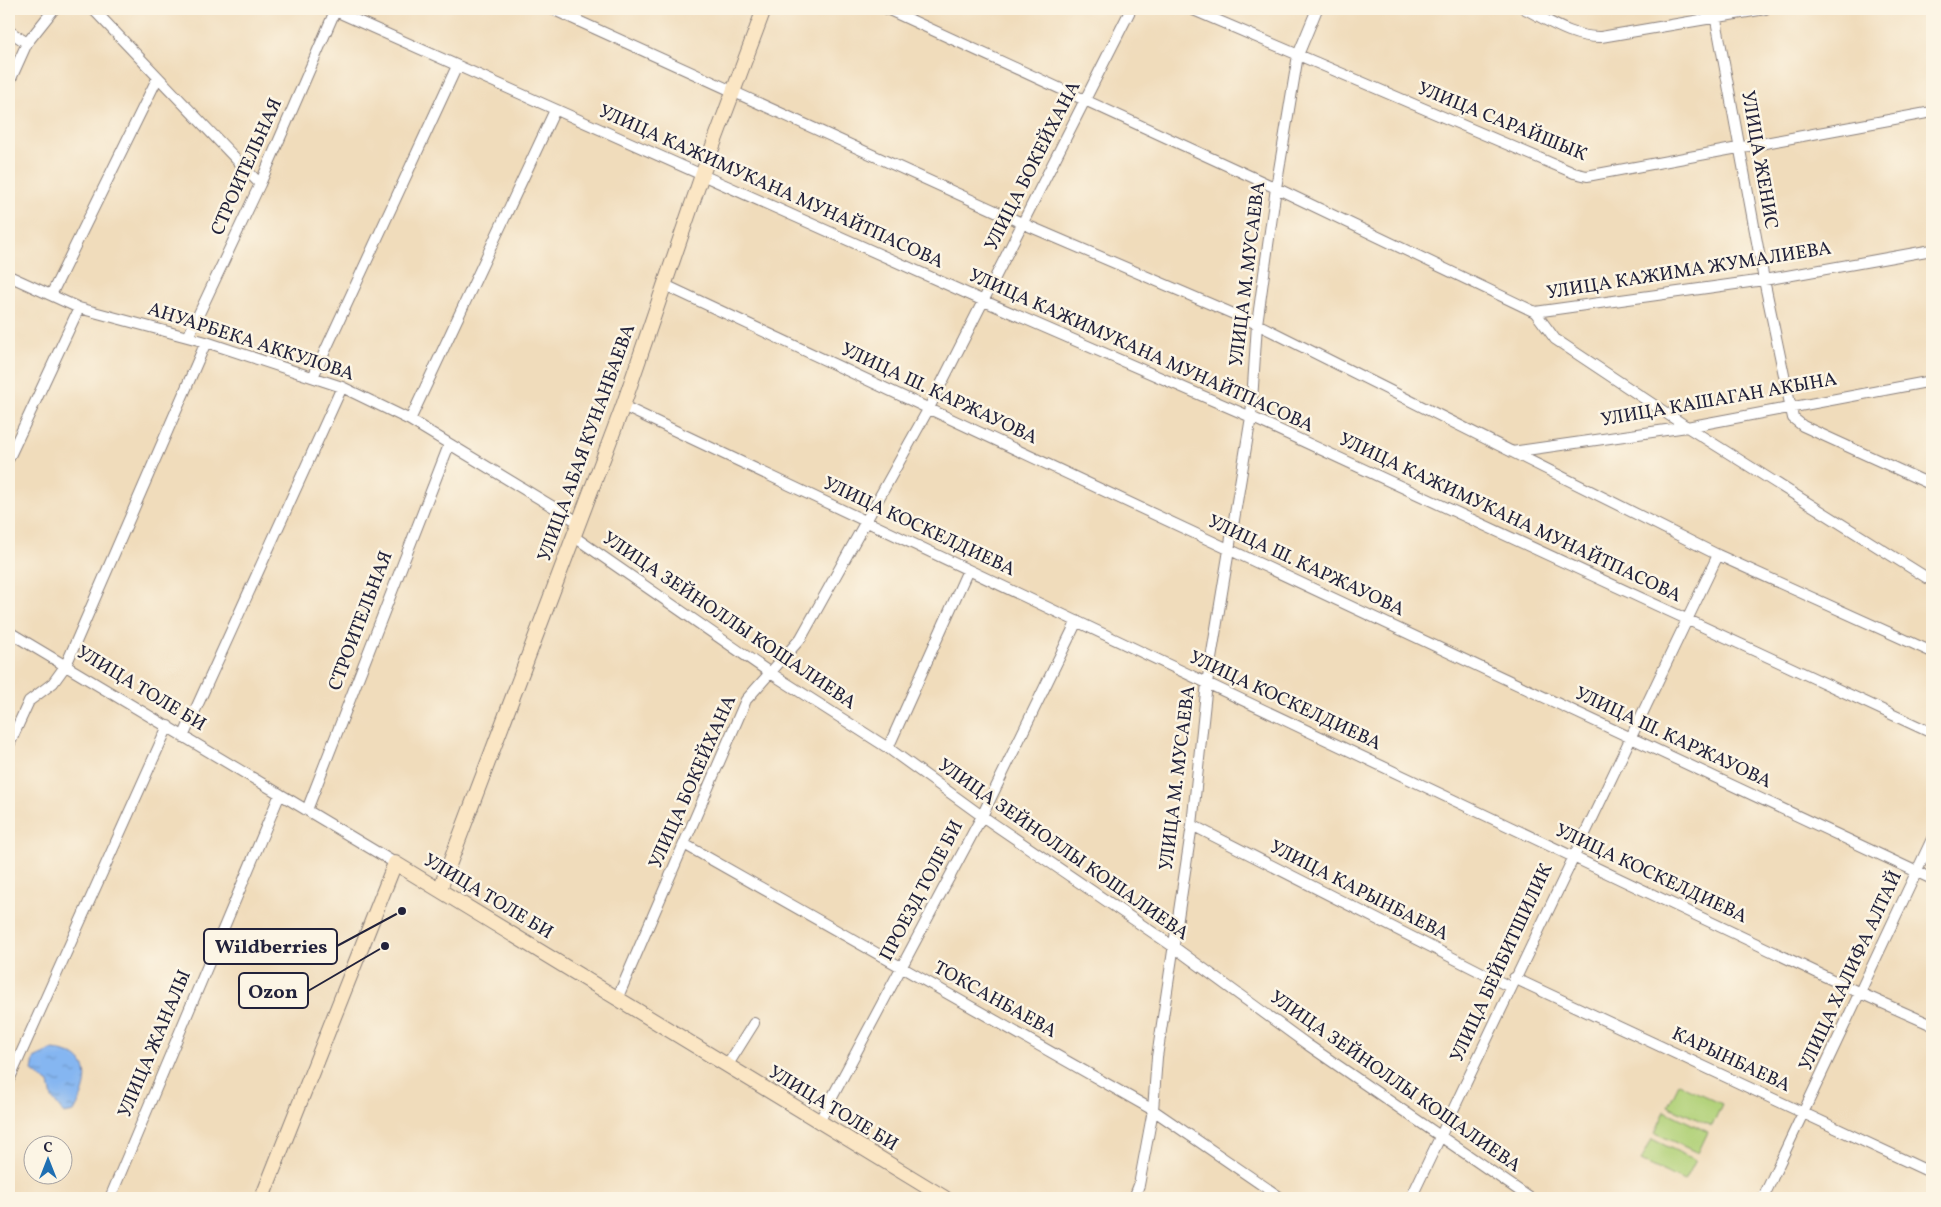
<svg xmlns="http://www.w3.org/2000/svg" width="1941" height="1207" font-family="Vollkorn,serif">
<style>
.park{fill:#b2d27a;stroke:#6a7a5a}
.water{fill:url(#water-ripples);stroke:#546c96}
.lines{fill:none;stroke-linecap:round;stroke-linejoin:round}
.street-casing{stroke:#897f7b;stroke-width:12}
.secondary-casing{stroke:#897f7b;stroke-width:16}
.street{stroke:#fff;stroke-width:10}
.secondary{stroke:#fbe6c4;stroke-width:14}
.labels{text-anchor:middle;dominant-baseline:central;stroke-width:5;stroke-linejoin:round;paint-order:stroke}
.street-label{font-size:19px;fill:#22223b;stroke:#fcf5e5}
.leader{fill:none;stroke:#22223b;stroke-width:2}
.callout-dot{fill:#22223b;stroke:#fcf5e5;stroke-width:2}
.callout{fill:#fcf5e5;stroke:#22223b;stroke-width:2}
.callout-label{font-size:20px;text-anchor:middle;font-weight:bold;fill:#22223b}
</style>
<defs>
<pattern id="water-ripples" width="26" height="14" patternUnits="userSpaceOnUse" patternTransform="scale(1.25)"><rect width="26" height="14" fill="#85b6f1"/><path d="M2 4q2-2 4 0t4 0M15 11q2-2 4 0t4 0" fill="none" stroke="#6c94c4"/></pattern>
</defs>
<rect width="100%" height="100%" fill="#fcf5e5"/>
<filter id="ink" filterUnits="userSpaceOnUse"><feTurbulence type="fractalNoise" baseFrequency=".02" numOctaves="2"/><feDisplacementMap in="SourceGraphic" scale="10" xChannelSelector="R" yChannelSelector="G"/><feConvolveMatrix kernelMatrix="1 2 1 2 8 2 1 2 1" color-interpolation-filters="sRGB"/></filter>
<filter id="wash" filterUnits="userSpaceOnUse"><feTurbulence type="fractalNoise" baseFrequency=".0096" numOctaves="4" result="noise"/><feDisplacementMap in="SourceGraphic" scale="20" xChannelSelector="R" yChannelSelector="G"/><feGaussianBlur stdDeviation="1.12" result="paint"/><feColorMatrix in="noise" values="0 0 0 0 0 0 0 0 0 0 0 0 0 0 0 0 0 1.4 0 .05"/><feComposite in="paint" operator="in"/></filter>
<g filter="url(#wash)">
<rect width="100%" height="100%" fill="#f0dcbb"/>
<path class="park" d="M1679,1084L1722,1104L1712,1126L1668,1106Z
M1665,1111L1708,1132L1698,1153L1655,1133Z
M1652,1139L1695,1160L1684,1181L1641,1161Z"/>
<path class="water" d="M52,1050C94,1053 91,1082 74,1112L64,1114L52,1098L49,1083L32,1071L34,1059Z"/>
</g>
<g filter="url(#ink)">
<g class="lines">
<g class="street-casing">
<path id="street" d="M93,9L260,184
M331,9L984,301L1251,417L1932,733
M552,9L1024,224L1257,324L1718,555L1932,652
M887,9L1276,188L1535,312L1764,280L1932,250
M1191,9L1574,173L1587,176L1932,112
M1525,9C1549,21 1573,38 1601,37L1765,9
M1714,9L1764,280L1793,418L1803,426L1932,485
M9,31L27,43
M9,83L27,43L54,9
M9,276L79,308L206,342L342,387L410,420L578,522
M665,285L1932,879
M51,295L158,77
M1535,312L1555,339L1687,427L1932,581
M188,337L260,184L335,11
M313,377L457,66
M623,406L1860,993L1932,1025
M410,420L555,110
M1512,452L1687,427L1932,381
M9,458L79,308
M573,536L769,672L888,748L982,816L1174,947L1308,1045L1530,1198
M9,632L395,863
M183,737L342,387
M9,745L29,701L53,683L66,665L206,342
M888,748L968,570
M307,810L449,445
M1192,825L1510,987
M684,844L1153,1110L1281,1198
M1514,978L1932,1173
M617,999L746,700L801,638L929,408L1131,9
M727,1066L754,1023
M9,1080L168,726
M819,1122L982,816L1077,621
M110,1198L280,794
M1134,1198L1139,1185L1153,1110L1157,1057L1192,825L1207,683L1251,417L1257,324L1276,188L1298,55L1317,9
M1411,1198L1718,555
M1763,1198L1932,839"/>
</g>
<g class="secondary-casing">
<path id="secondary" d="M440,889L623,406L702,175L764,9
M262,1198L395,863L945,1198"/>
</g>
<use href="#street" class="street"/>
<use href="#secondary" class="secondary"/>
</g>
</g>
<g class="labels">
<g class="street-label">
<text transform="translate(1502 122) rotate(22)">УЛИЦА САРАЙШЫК</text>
<text transform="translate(1759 160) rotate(80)">УЛИЦА ЖЕНИС</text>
<text transform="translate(1033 166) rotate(-63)">УЛИЦА БОКЕЙХАНА</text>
<text transform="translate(247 167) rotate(-66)">СТРОИТЕЛЬНАЯ</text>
<text transform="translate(771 187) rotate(24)">УЛИЦА КАЖИМУКАНА МУНАЙТПАСОВА</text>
<text transform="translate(1689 271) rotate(-9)">УЛИЦА КАЖИМА ЖУМАЛИЕВА</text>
<text transform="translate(1248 274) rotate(-83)">УЛИЦА М. МУСАЕВА</text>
<text transform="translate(251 342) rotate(18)">АНУАРБЕКА АККУЛОВА</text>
<text transform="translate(1141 351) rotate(24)">УЛИЦА КАЖИМУКАНА МУНАЙТПАСОВА</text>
<text transform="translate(939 394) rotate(25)">УЛИЦА Ш. КАРЖАУОВА</text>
<text transform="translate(1719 400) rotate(-10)">УЛИЦА КАШАГАН АКЫНА</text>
<text transform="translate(587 443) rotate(-70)">УЛИЦА АБАЯ КУНАНБАЕВА</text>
<text transform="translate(1510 518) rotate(25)">УЛИЦА КАЖИМУКАНА МУНАЙТПАСОВА</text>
<text transform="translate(919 527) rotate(25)">УЛИЦА КОСКЕЛДИЕВА</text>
<text transform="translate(1306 566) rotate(25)">УЛИЦА Ш. КАРЖАУОВА</text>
<text transform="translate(361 621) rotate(-69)">СТРОИТЕЛЬНАЯ</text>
<text transform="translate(729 621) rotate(34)">УЛИЦА ЗЕЙНОЛЛЫ КОШАЛИЕВА</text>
<text transform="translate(141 689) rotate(31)">УЛИЦА ТОЛЕ БИ</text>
<text transform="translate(1285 701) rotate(25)">УЛИЦА КОСКЕЛДИЕВА</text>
<text transform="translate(1673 738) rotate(25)">УЛИЦА Ш. КАРЖАУОВА</text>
<text transform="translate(1178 778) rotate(-83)">УЛИЦА М. МУСАЕВА</text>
<text transform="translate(693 782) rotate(-66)">УЛИЦА БОКЕЙХАНА</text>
<text transform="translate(1063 850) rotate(35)">УЛИЦА ЗЕЙНОЛЛЫ КОШАЛИЕВА</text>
<text transform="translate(1651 874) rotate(25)">УЛИЦА КОСКЕЛДИЕВА</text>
<text transform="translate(922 891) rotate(-62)">ПРОЕЗД ТОЛЕ БИ</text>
<text transform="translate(1359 891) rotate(27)">УЛИЦА КАРЫНБАЕВА</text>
<text transform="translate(488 897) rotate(31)">УЛИЦА ТОЛЕ БИ</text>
<text transform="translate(1502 963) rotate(-65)">УЛИЦА БЕЙБИТШИЛИК</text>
<text transform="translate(1851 971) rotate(-65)">УЛИЦА ХАЛИФА АЛТАЙ</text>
<text transform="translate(995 1000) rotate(29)">ТОКСАНБАЕВА</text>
<text transform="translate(155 1044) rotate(-67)">УЛИЦА ЖАНАЛЫ</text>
<text transform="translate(1731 1060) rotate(25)">КАРЫНБАЕВА</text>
<text transform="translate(1395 1082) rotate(35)">УЛИЦА ЗЕЙНОЛЛЫ КОШАЛИЕВА</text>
<text transform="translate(833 1109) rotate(31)">УЛИЦА ТОЛЕ БИ</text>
</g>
</g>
<path class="leader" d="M402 911L337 946M385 946L308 991"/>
<g class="callout-dot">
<circle cx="402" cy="911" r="5"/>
<circle cx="385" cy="946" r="5"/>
</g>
<g class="callout">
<rect x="204" y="929" width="133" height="35" rx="5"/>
<rect x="239" y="973" width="69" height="35" rx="5"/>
</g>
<g class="callout-label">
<text x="271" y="953">Wildberries</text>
<text x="273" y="998">Ozon</text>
</g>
<rect width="1941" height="1207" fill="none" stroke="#fcf5e5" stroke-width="30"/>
<g transform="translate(48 1160)"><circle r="24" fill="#fcf5e5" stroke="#a5a1a1"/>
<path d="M0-4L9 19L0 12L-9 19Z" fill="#1f6fb2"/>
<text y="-8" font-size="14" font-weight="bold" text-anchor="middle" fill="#22223b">С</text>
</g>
</svg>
